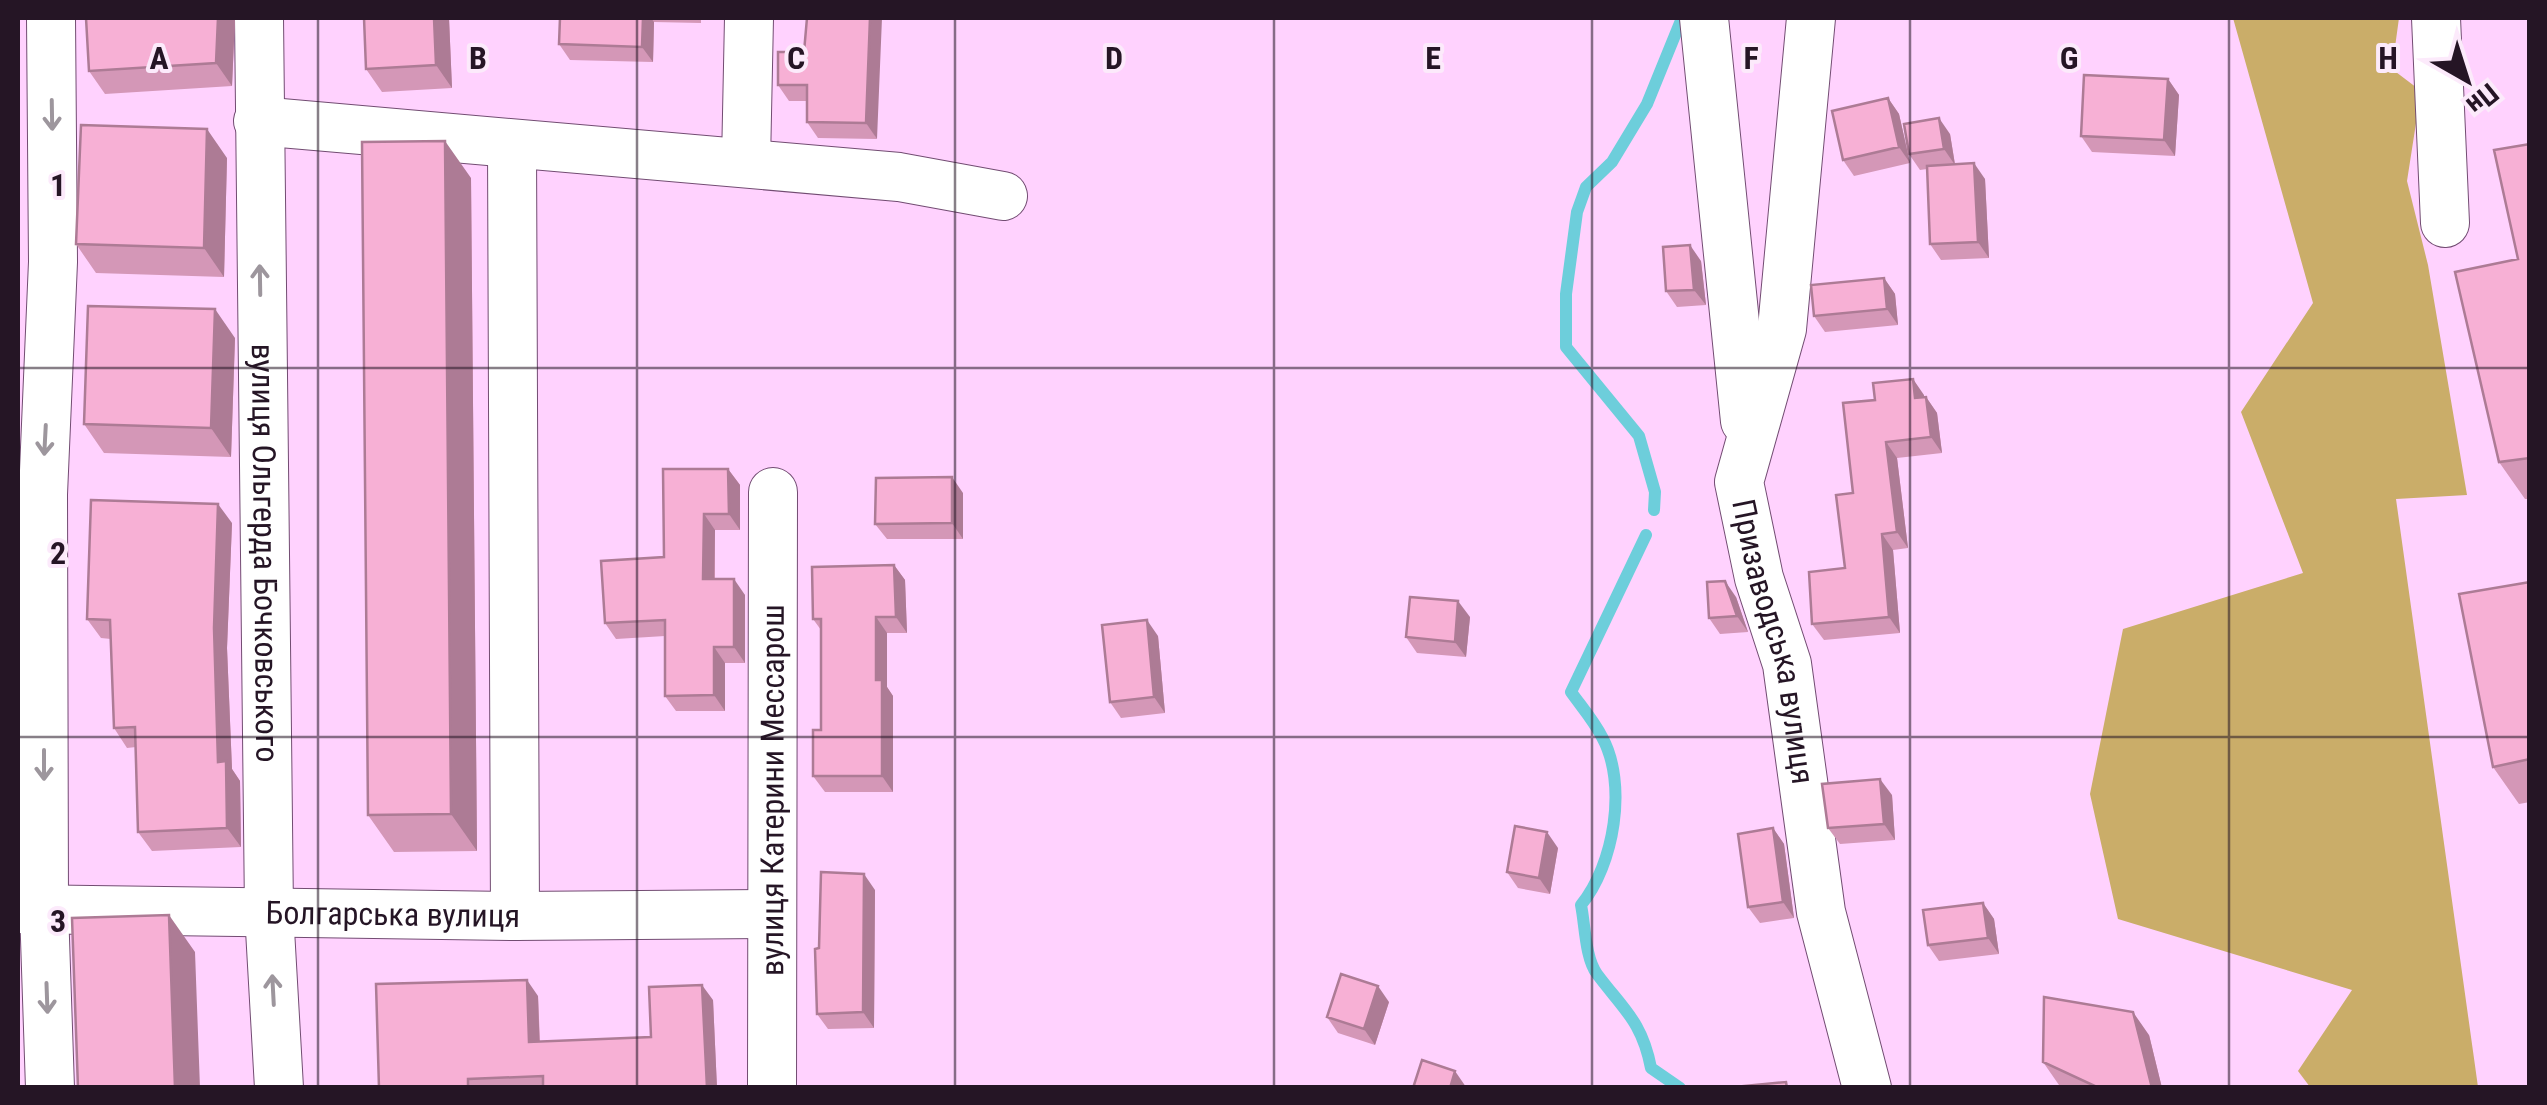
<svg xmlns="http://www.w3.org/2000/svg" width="2547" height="1105" font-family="'Roboto Condensed',sans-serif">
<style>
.forest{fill:#caad69}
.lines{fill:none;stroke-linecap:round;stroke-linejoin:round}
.stream{stroke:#6dcedb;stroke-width:12}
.minor-casing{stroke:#724c72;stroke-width:50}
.minor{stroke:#fff;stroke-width:48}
.wall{fill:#d497b7}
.shaded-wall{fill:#ad7b95}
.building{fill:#f7b0d5;stroke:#ad7b95;stroke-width:2.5}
.oneway{stroke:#9d969d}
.grid{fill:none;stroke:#251525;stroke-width:2.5;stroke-opacity:0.55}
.labels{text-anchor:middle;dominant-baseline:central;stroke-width:8;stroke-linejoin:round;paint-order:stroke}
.street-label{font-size:32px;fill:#251525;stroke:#fceafb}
.grid-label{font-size:32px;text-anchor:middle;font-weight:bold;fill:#251525;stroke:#fceafb;stroke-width:8;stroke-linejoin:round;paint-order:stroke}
</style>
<rect width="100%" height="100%" fill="#ffd2fe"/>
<path class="forest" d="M2233,18H2399L2392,69L2421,91L2407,181L2428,265L2467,495L2396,499L2478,1087H2310L2298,1071L2352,990L2118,919L2090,794L2123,629L2303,573L2241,412L2313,303Z"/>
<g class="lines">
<path class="stream" d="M1654,510L1655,492L1639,436L1566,347V294L1577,212L1586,187L1612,162L1647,104L1682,18
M1646,535L1571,692C1581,706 1594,721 1602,737C1628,784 1614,865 1581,905C1585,924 1585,958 1597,974C1623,1009 1642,1021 1651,1068L1680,1088"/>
<g class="minor-casing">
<g id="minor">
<path id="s1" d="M259,18L269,912L279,1088"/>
<path d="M1704,18L1745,421"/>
<path id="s2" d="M1811,18L1782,329L1739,482L1759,578L1787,664L1821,912L1867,1088"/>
<path d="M2436,18L2445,223"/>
<path d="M258,121L899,177L1003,196"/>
<path d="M512,145L515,916"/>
<path d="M746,162L749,18"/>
<path id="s3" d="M18,909L515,916L769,914"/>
<path d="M50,1088L44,909L43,494L53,262L51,18"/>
<path id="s4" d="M772,1088L773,492"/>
</g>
</g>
<use href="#minor" class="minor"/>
</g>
<path class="wall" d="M86,18H235L232,86L105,94L89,71Z
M449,18L452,88L382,92L366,69Z
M560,18H701V23L654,22L653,62L570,60L559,44Z
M807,18L877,139L818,138L807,122V101H789L778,85L804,52Z
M2168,79L2179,95L2175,156L2092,152L2081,136Z
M1888,98L1899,114L1910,163L1854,176L1843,160Z
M1950,134L1955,164L1985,179L1989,258L1941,260L1930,244L1927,169L1920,170L1909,154Z
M2530,144V499H2525L2499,462Z
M227,158L224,277L96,273L76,244Z
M471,178L477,851L394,852L368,815Z
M1701,261L1706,305L1677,307L1666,291Z
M1884,278L1895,294L1898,325L1825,332L1814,316Z
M235,338L231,457L104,453L84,424Z
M1913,379L1924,397H1926L1937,413L1942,453L1897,458L1908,548L1893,550L1900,633L1824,640L1812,624L1845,568L1875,400Z
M728,469L740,485V530H715V579L745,595V663H725V711H676L665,696V636L616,639L605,623L664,557Z
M963,493V539H887L875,524Z
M232,523L227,648L232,769L240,781L241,847L152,851L138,832L136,747L127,748L114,728L111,639L101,638L87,619Z
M894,565L905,580L907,633H887V687L893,696V792H825L813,776L821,730V630L813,619Z
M2530,582V802L2519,804L2493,767Z
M1736,597L1748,632L1720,634L1709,618Z
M1470,617L1466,657L1417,653L1406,637Z
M1158,636L1165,713L1121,718L1110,702Z
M1892,795L1895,840L1840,844L1828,828Z
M1773,828L1784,844L1794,918L1760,923L1748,907Z
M1558,848L1550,894L1518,888L1507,872Z
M875,890L874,1028L828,1029L817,1014Z
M1983,903L1994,919L1999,954L1939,961L1928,945Z
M538,996L540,1041L651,1037L713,1000L717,1088H379Z
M1389,1002L1375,1045L1338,1033L1327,1017Z
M2149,1035L2162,1088H2065L2059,1085L2043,1062Z"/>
<path class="shaded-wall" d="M218,18H235L232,86L216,63Z
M434,18H449L452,88L436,65Z
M643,18H651L654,22L653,62L642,47Z
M870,18H882L877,139L866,123Z
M2168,79L2179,95L2175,156L2164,140Z
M1888,98L1899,114L1910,163L1899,147Z
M1939,118L1950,134L1955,165L1944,149Z
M207,129L227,158L224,277L204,248Z
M445,141L471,178L477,851L451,814Z
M1974,163L1985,179L1989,258L1978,242Z
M1690,245L1701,261L1706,305L1694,290Z
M1884,278L1895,294L1898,325L1887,309Z
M215,309L235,338L231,457L211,428Z
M1913,379L1924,395L1926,414L1915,398Z
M1926,397L1937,413L1942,453L1931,437Z
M1886,442L1897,458L1908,548L1897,532Z
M728,469L740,485V530L729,514Z
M952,477L963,493V539L952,523Z
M218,504L232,523L227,648L232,769L240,781L241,847L227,828L218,762L214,628Z
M704,514L715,530L714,595L703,579Z
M1882,534L1893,550L1900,633L1889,617Z
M894,565L905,580L907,633L896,617Z
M734,579L745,595V663L734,647Z
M1725,581L1736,597L1748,632L1737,616Z
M1458,601L1470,617L1466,657L1455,642Z
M876,617L887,633V687L893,696V792L882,776L876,680Z
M1147,620L1158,636L1165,713L1154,697Z
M714,647L725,663V711L714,695Z
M1880,779L1892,795L1895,840L1884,824Z
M1773,828L1784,844L1794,918L1783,902Z
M1547,832L1558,848L1550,894L1539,878Z
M864,874L875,890L874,1028L863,1012Z
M1983,903L1994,919L1999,954L1988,938Z
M169,915L195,952L200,1088H175Z
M527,980L538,996L540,1057L529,1042Z
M702,985L713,1000L717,1088H707Z
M1378,986L1389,1002L1375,1045L1364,1029Z
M2133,1012L2149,1035L2162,1088H2152Z
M1455,1071L1466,1087V1088H1450Z"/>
<path class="building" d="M86,18H218L216,63L89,71Z
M364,18H434L436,65L366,69Z
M560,18H643L642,47L559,44Z
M807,18H870L866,123L807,122V85H778V52H804Z
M2084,75L2168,79L2164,140L2081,136Z
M1888,98L1899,147L1843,160L1832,111Z
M1939,118L1944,149L1909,154L1904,124Z
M81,125L207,129L204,248L76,244Z
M445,141L451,814L368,815L362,142Z
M2530,144V458L2499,462L2455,272L2518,259L2494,150Z
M1974,163L1978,242L1930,244L1927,166Z
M1690,245L1694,290L1666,291L1663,247Z
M1884,278L1887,309L1814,316L1811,285Z
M88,306L215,309L211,428L84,424Z
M1913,379L1915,398L1926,397L1931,437L1886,442L1897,532L1882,534L1889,617L1812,624L1809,572L1845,568L1836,495L1853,493L1843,403L1875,400L1873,383Z
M663,469H728L729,514H704L703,579H734V647H714V695L665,696V620L605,623L601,561L664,557Z
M952,477V523L875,524L876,478Z
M91,500L218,504L214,628L218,762L226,761L227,828L138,832L135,727L114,728L110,620L87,619Z
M894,565L896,617H876V680H882V776H813V730H821V619H813L812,567Z
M1725,581L1737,616L1709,618L1707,582Z
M2530,582V759L2493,767L2459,594Z
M1410,597L1458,601L1455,642L1406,637Z
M1147,620L1154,697L1110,702L1102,625Z
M1880,779L1884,824L1828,828L1822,784Z
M1515,826L1547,832L1539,878L1507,872Z
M1773,828L1783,902L1748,907L1738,834Z
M821,872L864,874L863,1012L817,1014L815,949L819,948Z
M1983,903L1988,938L1928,945L1923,910Z
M169,915L175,1088H78L72,918Z
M1341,974L1378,986L1364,1029L1327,1017Z
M527,980L529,1042L651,1037L649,987L702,985L707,1088H543V1076L468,1079V1088H379L376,984Z
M2044,997L2133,1012L2152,1088H2099L2043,1062Z
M1422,1060L1455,1071L1450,1088H1413Z
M1786,1082L1787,1088L1734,1087Z"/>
<defs><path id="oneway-shaft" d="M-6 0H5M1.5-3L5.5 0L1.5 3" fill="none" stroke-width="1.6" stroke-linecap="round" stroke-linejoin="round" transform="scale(2.5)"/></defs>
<g class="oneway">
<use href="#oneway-shaft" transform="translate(52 115) rotate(89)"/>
<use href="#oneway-shaft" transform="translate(260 280) rotate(-91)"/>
<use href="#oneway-shaft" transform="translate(45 440) rotate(93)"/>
<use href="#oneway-shaft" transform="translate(44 765) rotate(90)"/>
<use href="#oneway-shaft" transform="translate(273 990) rotate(-93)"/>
<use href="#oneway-shaft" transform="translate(47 998) rotate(88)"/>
</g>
<path class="grid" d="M318,18V1088M637,18V1088M955,18V1088M1274,18V1088M1592,18V1088M1910,18V1088M2229,18V1088M18,368H2530M18,737H2530"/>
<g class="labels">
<g class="street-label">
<text stroke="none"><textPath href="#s1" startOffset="535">вулиця Ольгерда Бочковського</textPath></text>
<text stroke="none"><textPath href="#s2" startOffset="635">Призаводська вулиця</textPath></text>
<text stroke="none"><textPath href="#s4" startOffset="298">вулиця Катерини Мессарош</textPath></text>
<text stroke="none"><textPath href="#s3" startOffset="375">Болгарська вулиця</textPath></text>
</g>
</g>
<g class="grid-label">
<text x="159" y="69">A</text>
<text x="478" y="69">B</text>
<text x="796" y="69">C</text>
<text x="1114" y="69">D</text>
<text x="1433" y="69">E</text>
<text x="1751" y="69">F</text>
<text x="2069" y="69">G</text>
<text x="2388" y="69">H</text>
<text x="58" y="196">1</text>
<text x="58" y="564">2</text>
<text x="58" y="932">3</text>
</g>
<rect width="2547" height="1105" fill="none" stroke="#251525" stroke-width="40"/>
<g transform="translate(2467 80) rotate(141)" stroke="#fceafb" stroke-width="8" paint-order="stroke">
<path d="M0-8L18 38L0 25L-18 38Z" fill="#251525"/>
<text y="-15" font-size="28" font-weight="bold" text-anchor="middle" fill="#251525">Пн</text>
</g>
</svg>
